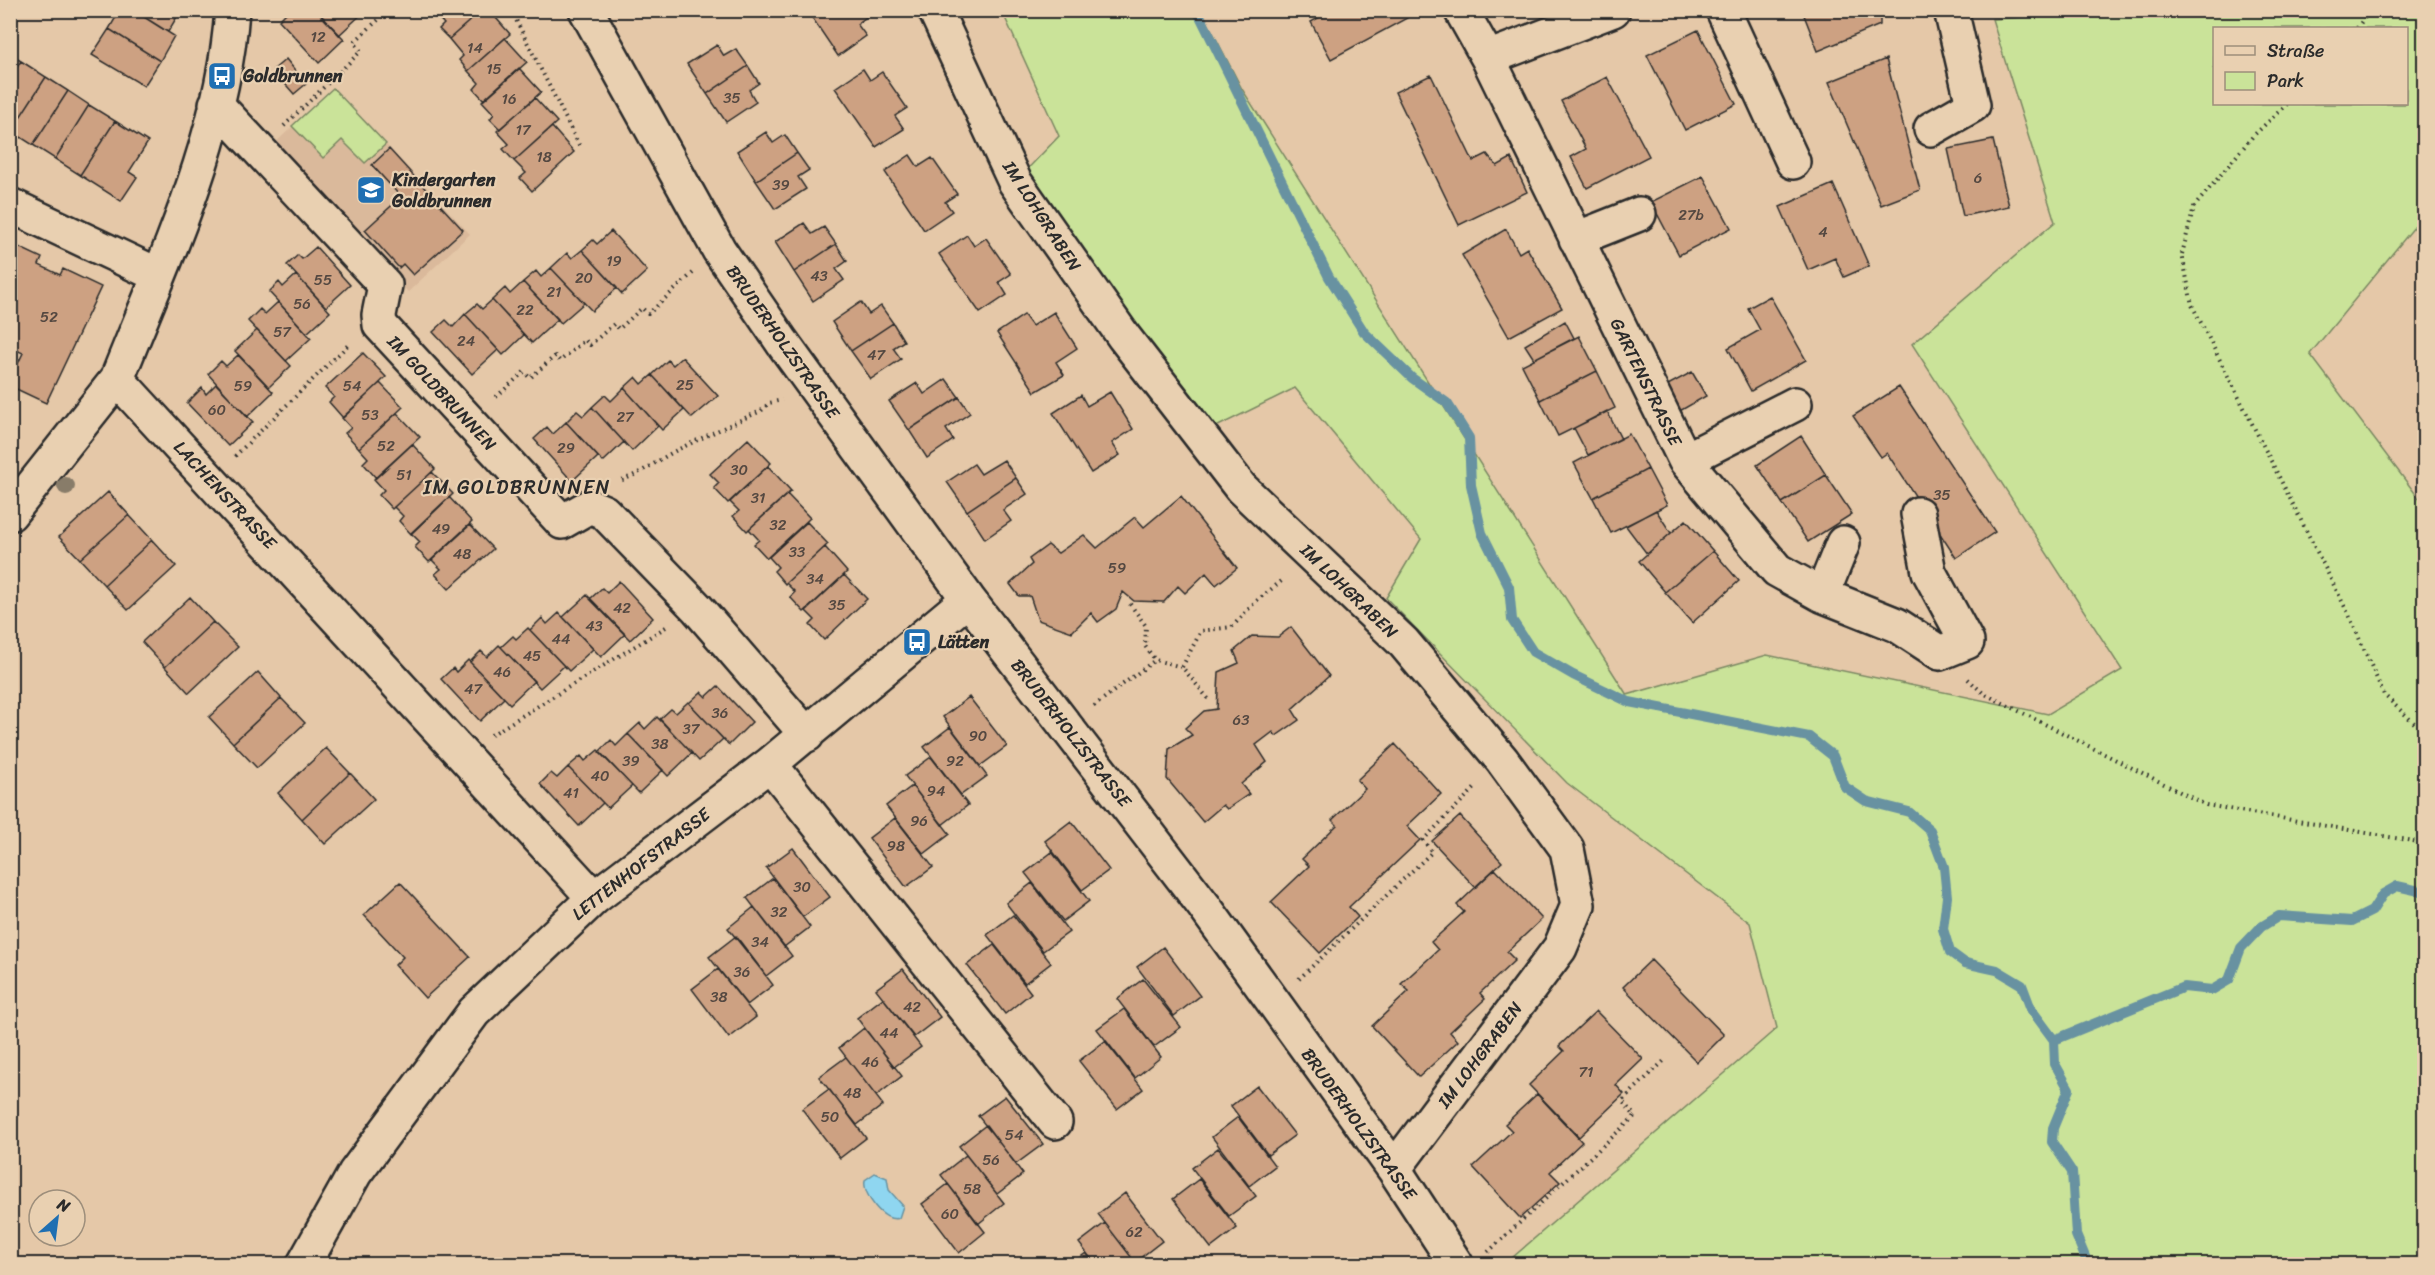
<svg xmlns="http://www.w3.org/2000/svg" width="2435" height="1275" font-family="Sriracha,sans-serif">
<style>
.built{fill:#dab99b}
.green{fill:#cae399;stroke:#7a8762;stroke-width:1.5;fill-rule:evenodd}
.water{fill:#8fd6f0;stroke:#6792a1;stroke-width:1.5}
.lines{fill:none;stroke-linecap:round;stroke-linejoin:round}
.stream{stroke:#6792a1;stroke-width:10}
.building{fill:#cda182;stroke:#2b2b2b;stroke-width:1.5}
.minor-casing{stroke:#2b2b2b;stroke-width:38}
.path{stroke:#2b2b2b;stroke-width:4;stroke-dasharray:1.5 4.5;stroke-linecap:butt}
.minor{stroke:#e9d0b1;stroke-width:33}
.tree{fill:#887c69}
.labels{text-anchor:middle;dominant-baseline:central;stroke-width:4.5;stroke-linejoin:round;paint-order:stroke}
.number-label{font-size:15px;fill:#544841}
.poi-label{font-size:18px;font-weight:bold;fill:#2b2b2b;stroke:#e9d0b1;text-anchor:start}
.street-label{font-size:18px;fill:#2b2b2b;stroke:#e9d0b1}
.neighbourhood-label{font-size:20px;letter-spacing:1.5px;fill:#2b2b2b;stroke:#e9d0b1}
</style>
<rect width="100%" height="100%" fill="#e5c8a8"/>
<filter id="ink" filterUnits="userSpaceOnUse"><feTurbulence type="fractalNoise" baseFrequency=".0167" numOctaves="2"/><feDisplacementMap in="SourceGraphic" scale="12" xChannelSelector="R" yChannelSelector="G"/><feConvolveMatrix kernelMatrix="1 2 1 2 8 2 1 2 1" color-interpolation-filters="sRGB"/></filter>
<g filter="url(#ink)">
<path class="built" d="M333,88L470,234L408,292L271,147Z"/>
<path class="green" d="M2106,10L2424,11V215L2310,354L2424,505V1264H1505L1777,1028L1750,923L1567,783L1386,598L1421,539L1295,388L1200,435L1015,182L1059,136L1002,11H1202L1242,89L1627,695L1767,655L2048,714L2122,670L1912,344L2055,222L1992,19L2100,13ZM2214,28H2406V104H2214Z
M333,88L386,144L365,163L342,140L323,158L292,126Z"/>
<path class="water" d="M875,1173L887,1178L889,1190L903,1206L899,1218C884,1224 862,1194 865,1180Z"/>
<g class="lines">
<path class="stream" d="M1197,10L1329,277L1364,332L1412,378L1447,403L1469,438L1471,485L1482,533L1509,587L1512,620L1533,652L1573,675L1629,702L1809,737L1833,756L1845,787L1866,801L1909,812L1930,830L1944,867L1947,897L1943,929L1950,952L1965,963L1997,970L2022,985L2031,1009L2054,1040L2055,1064L2069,1089L2053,1128L2052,1142L2072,1172L2076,1235L2088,1264
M2054,1040L2184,987L2212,990L2229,980L2241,948L2261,927L2279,916L2352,921L2372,911L2383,894L2397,886L2424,892"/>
</g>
<path class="building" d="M120,10H133L174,36L160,61L109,29Z
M133,10H181L168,32Z
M289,10H316L344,39L319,63L279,20Z
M316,10H365V11L339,35Z
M438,10H482L449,39L439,29L444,24L435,14Z
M482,10H489L510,34L468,71L459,60L463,56L449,39Z
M807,10H865L869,15L857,24L866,36L838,56Z
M1326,10H1403L1407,18L1331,59L1311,22L1327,13Z
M1802,10H1880V25L1818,51Z
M109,29L160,61L144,86L92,55Z
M1698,30L1736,104L1685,130L1647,55Z
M505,38L527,62L484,100L474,89L479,83L468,71Z
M717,45L724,56L736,49L748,66L707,94L687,64Z
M10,54L21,61L10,78Z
M286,59L306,84L294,94L273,70Z
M1886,59L1920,190L1881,205L1829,82Z
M21,61L46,77L11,131L10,78Z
M748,66L759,83L749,90L756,102L726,122L707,94Z
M519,68L541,92L500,129L490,119L494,114L482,101Z
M863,69L870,80L882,72L907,108L895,116L904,129L876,147L835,88Z
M1431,75L1473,161L1487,154L1497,166L1511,158L1527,192L1459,225L1395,92Z
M46,77L68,91L33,145L11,131Z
M1607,77L1649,156L1587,188L1571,157L1586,149L1561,101Z
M68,91L89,105L55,159L33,145Z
M535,98L557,122L514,161L503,149L509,144L497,131Z
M89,105L115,121L80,175L55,159Z
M115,121L148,142L129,172L137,177L121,201L80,175Z
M552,127L574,152L532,191L520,178L526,173L514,161Z
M766,132L773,143L785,135L797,153L756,181L737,151Z
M1993,140L2009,206L1963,216L1948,149Z
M389,149L463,230L413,275L403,264L399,268L365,230L401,197L372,165Z
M797,153L809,170L798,177L806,189L775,209L756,181Z
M910,155L918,167L932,158L957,194L945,202L952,211L924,230L885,172Z
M1703,176L1731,228L1679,255L1651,202Z
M1833,184L1869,266L1844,277L1835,258L1808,270L1780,207Z
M804,223L812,234L824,227L836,244L794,272L775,242Z
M1506,229L1519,253L1527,248L1562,308L1509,337L1462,255Z
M611,231L647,271L622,294L582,250L593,240L597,244Z
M967,235L974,246L986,238L1011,274L999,282L1007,295L980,313L939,254Z
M10,243L42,258L39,265L60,275L63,269L101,287L46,403L10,386V380L23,353L10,347Z
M836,244L847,261L836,269L844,280L813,301L794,272Z
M316,247L350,285L326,307L287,265L298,255L302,259Z
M582,250L617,288L592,311L551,268L567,253L572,258Z
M551,268L584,303L561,323L523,282L536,271L541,277Z
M296,275L330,312L307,333L269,292L279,282L283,287Z
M523,282L558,319L532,343L492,300L505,288L510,294Z
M1770,296L1806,360L1751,391L1728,348L1760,330L1748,308Z
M492,300L524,335L503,355L465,314L477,304L482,309Z
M278,302L311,338L286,361L248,321L260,309L265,314Z
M861,302L869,314L881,306L893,323L851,351L832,322Z
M1054,312L1077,348L1056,362L1064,375L1035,392L997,333L1024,315L1032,326Z
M465,314L498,350L472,374L433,332L446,320L453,327Z
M1565,321L1574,338L1534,359L1525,345Z
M893,323L904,341L893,348L901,359L871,379L851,351Z
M257,330L291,366L269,387L235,351Z
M1579,336L1597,371L1540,400L1522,365Z
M363,353L386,377L343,418L329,402L334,397L325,388Z
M238,355L273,392L247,417L208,374L221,361L226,366Z
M682,357L718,396L692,418L652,375L668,360L673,365Z
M1597,371L1615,408L1558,436L1540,400Z
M1692,372L1706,396L1678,412L1664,387Z
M652,375L684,410L662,430L624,388L636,377L642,384Z
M946,379L959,397L909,430L889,401L917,383L924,394Z
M380,383L403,407L359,448L345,433L351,428L342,418Z
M216,384L253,422L228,446L187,403L202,388L206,394Z
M1899,387L1995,532L1956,558L1887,453L1881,457L1853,416Z
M624,388L658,426L632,451L592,407L605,395L611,401Z
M1110,392L1133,429L1112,443L1120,455L1091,473L1053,413L1081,395L1087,406Z
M959,397L970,413L946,429L953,440L927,458L909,430Z
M592,407L624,442L603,462L566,422L577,411L583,416Z
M1607,411L1621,439L1588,455L1574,428Z
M397,413L420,437L376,478L363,463L368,458L359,448Z
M566,422L598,457L572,481L534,439L547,427L553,434Z
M1629,434L1648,469L1593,498L1574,463Z
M1801,436L1826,475L1782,503L1757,465Z
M748,439L771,463L728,503L714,488L719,483L710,474Z
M412,444L435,469L392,509L379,495L384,490L374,479Z
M1004,460L1016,478L967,511L947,482L974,464L981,474Z
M768,466L791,491L747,531L733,516L739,511L730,502Z
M1648,469L1667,505L1611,533L1593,498Z
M432,472L453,494L411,534L399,521L403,516L394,507Z
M1826,475L1852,514L1808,542L1782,503Z
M1016,478L1027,494L1003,510L1011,521L985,539L967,511Z
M108,492L129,515L80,559L59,537Z
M787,494L810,518L767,558L754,544L759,540L749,529Z
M1181,496L1237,568L1216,585L1206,573L1185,593L1178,586L1164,602L1134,601L1123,592L1116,609L1098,622L1091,613L1072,632L1038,620L1030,596H1019L1010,584L1032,564L1029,559L1048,545L1058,553L1084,535L1097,548L1135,517L1144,527Z
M449,497L472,522L429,562L415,547L420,542L411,533Z
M1656,510L1671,533L1647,554L1626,526Z
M129,515L152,540L104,585L80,559Z
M1686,520L1713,551L1665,592L1639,561Z
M807,522L828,544L785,584L774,571L778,567L769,557Z
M470,525L493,549L449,589L435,574L441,569L432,560Z
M152,540L176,566L128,610L104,585Z
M825,547L847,572L804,612L790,597L795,592L786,583Z
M1713,551L1739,581L1692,623L1665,592Z
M844,575L867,599L824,640L810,625L815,620L806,611Z
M619,581L653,618L630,640L590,599L602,588L607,593Z
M587,595L625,634L601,657L563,617Z
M190,597L213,622L165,667L142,642Z
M559,613L593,649L569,671L530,630L542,618L547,624Z
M213,622L238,647L189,693L165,667Z
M1291,627L1329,676L1292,709L1299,720L1276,736L1273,732L1256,745L1267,762L1241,784L1249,794L1227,809L1223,805L1203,822L1167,779L1169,749L1192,735L1185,728L1204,711L1217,709L1219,672L1239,663L1234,651L1252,636L1278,637Z
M528,628L564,666L540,688L501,647L513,636L516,639Z
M499,645L534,681L510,704L470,662L481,651L487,657Z
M468,660L504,698L480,721L441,679L453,668L456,672Z
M258,672L281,698L233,743L209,717Z
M718,686L752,722L729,745L689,703L701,692L706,697Z
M969,697L1007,746L980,766L943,717Z
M281,698L305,723L257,768L233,743Z
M688,702L723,739L699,761L660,719L671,709L676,713Z
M657,717L692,753L668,776L628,734L640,723L645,729Z
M950,727L987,776L961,795L924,747Z
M628,734L663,770L639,793L599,752L611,740L616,746Z
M1395,744L1441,794L1407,826L1420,840L1349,907L1358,917L1320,953L1271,902L1309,866L1302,859L1337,825L1332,820L1365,789L1357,780Z
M326,748L350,773L302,819L278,793Z
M598,750L632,786L608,808L568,767L581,756L585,761Z
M931,757L968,805L942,825L905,776Z
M568,767L603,803L579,826L540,784L551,773L557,778Z
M350,773L374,799L325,844L302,819Z
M912,786L950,834L924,854L886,806Z
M1460,816L1502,862L1475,887L1432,841Z
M895,818L933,867L906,887L869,838Z
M1071,821L1109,870L1082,890L1045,841Z
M793,848L830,897L803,917L766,868Z
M1052,852L1089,901L1063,921L1025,873Z
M1495,869L1542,919L1507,952L1515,960L1480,993L1485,999L1450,1032L1458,1041L1419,1077L1372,1026L1409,991L1401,984L1438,950L1431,942L1464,912L1457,905Z
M773,878L810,927L784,947L747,898Z
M400,882L470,957L425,998L395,965L403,957L364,915Z
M1032,883L1069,932L1043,951L1006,903Z
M754,907L792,956L766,976L728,928Z
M1013,915L1051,963L1025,983L987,935Z
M736,936L773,985L747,1005L709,957Z
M994,945L1031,993L1005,1014L967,965Z
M1163,947L1200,996L1174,1016L1137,967Z
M1651,960L1724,1035L1697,1062L1623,987Z
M718,969L756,1017L729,1038L692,989Z
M903,969L940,1017L914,1037L876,989Z
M1143,979L1181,1027L1154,1047L1117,999Z
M883,998L921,1047L894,1067L857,1018Z
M1124,1009L1161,1057L1135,1078L1097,1029Z
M1596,1011L1643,1059L1616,1085L1624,1094L1579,1137L1529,1085L1564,1051L1559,1046Z
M864,1028L902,1076L876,1096L839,1048Z
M1105,1041L1143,1089L1117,1109L1079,1061Z
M846,1057L883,1105L857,1125L819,1077Z
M1257,1086L1295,1135L1268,1155L1231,1106Z
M829,1089L866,1138L840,1158L802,1109Z
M1537,1094L1582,1142L1550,1172L1560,1182L1520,1218L1473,1167L1512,1131L1505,1124Z
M1005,1096L1043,1144L1016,1164L978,1116Z
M1238,1117L1275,1166L1249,1186L1212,1137Z
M986,1125L1023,1174L997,1194L959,1146Z
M1218,1148L1256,1196L1229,1216L1192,1168Z
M966,1155L1004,1203L978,1224L941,1175Z
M1199,1179L1237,1228L1211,1248L1173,1199Z
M948,1184L985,1232L959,1253L922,1204Z
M1125,1193L1162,1241L1135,1262L1098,1214Z
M1105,1223L1135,1262L1137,1264H1095L1079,1243Z
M1086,1253L1095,1264H1071Z"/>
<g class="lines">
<g class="minor-casing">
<path id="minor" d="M232,10C223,140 164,260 117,379L594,898
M586,10L719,250L782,342L968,599L1204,906L1394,1169L1456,1264
M935,10L1015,182L1124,337L1241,488L1404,643L1502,760L1567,849L1578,905L1560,948L1394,1169
M1461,10L1488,58L1685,460L1777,570L1822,595L1897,625L1940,653L1967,642L1929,572L1918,514
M1723,10L1793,162
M1488,58L1613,10
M216,104L385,285L379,315L380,325L562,522L590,506L604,512L697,608L807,735
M1931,129L1973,105L1951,10
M10,205L158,275
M1576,239L1639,214
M1685,460L1795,404
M10,514L117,379
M1822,595L1843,543
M770,764L1055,1122
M304,1264L355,1173L474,1012L594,898L770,764L968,599"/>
</g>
<path class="path" d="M511,10L580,147
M2357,28L2370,10
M2287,104L2253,136L2194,207L2182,254L2192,305L2349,615L2384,695L2424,732
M284,126L361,51L354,42L389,10
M496,397L524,372L530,378L555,356L560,361L585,340L590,345L614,324L619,329L642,308L648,314L693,273
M235,456L349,344
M622,480C643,473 659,459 679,449C706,436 733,423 761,411L769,403L782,400
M1130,604L1146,626L1145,646L1155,660
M1182,667L1201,631L1232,627L1255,602L1284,579
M1968,679L1983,693L2206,805L2424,843
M1094,706L1155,660L1182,667L1211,702
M491,735L666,627
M1299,979L1432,852L1423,840L1476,787
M1488,1252L1635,1116L1622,1101L1666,1059"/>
<use href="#minor" class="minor"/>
</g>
<circle class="tree" cx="66" cy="486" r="9"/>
</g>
<defs>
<g id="bus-square" transform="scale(1.5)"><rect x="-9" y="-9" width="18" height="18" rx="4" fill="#1f6fb2" stroke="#e9d0b1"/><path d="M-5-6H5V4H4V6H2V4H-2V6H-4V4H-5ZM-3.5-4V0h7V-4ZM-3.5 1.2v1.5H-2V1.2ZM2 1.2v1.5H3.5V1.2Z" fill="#fff"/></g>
<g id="school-square" transform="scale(1.5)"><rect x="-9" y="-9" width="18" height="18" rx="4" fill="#1f6fb2" stroke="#e9d0b1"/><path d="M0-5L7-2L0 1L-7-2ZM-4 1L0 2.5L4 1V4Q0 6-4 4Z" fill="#fff"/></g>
</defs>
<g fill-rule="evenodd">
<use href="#bus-square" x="222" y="76"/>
<use href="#school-square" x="371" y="190"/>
<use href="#bus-square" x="917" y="642"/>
</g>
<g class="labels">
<g class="number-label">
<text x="318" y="37">12</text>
<text x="475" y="48">14</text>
<text x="494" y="69">15</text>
<text x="732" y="98">35</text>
<text x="509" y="99">16</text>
<text x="523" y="130">17</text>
<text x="544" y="157">18</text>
<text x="1978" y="178">6</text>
<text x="781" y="185">39</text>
<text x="1691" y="215">27b</text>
<text x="1823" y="232">4</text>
<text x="614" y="261">19</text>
<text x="819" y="276">43</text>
<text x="584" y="278">20</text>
<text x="323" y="280">55</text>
<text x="554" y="292">21</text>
<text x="302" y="304">56</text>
<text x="525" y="310">22</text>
<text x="49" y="317">52</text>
<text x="282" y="332">57</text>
<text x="466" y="341">24</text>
<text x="876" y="355">47</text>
<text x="685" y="385">25</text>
<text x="243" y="386">59</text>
<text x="352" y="386">54</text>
<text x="217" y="410">60</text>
<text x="370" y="415">53</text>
<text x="625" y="417">27</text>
<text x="386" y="446">52</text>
<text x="566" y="448">29</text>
<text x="739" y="470">30</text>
<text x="404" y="475">51</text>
<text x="1942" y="495">35</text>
<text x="758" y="498">31</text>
<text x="778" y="525">32</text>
<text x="441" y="529">49</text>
<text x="797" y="552">33</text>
<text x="462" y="554">48</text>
<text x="1117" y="568">59</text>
<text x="815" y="579">34</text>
<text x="837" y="605">35</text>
<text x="622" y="608">42</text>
<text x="594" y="626">43</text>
<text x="561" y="639">44</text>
<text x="532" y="656">45</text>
<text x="502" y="672">46</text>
<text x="473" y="689">47</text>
<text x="720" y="713">36</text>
<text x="1241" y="720">63</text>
<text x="691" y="729">37</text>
<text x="978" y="736">90</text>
<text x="660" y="744">38</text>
<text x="631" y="761">39</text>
<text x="955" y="761">92</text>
<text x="600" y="776">40</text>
<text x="936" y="791">94</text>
<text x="571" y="793">41</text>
<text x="919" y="821">96</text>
<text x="896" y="846">98</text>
<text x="802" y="887">30</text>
<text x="779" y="912">32</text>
<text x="760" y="942">34</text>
<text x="742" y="972">36</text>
<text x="719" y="997">38</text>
<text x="912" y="1007">42</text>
<text x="889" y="1033">44</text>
<text x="870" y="1062">46</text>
<text x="1586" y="1072">71</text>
<text x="852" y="1093">48</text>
<text x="830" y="1117">50</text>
<text x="1014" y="1135">54</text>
<text x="991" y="1160">56</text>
<text x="972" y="1189">58</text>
<text x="950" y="1214">60</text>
<text x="1134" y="1232">62</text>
</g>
<g class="poi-label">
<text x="243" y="76">Goldbrunnen</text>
<text x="392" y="180">Kindergarten<tspan x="392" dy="21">Goldbrunnen</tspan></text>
<text x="938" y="642">Lätten</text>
</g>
<g class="street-label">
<text transform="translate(1042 216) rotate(57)">IM LOHGRABEN</text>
<text transform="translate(783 342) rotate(55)">BRUDERHOLZSTRASSE</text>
<text transform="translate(1646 382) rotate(64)">GARTENSTRASSE</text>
<text transform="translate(442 393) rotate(47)">IM GOLDBRUNNEN</text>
<text transform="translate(225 495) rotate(47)">LACHENSTRASSE</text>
<text transform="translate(1349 591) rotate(44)">IM LOHGRABEN</text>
<text transform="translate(1071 733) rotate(52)">BRUDERHOLZSTRASSE</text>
<text transform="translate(641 864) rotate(-38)">LETTENHOFSTRASSE</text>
<text transform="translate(1480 1055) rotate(-53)">IM LOHGRABEN</text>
<text transform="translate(1359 1124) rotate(54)">BRUDERHOLZSTRASSE</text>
</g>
<g class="neighbourhood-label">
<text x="517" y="487">IM GOLDBRUNNEN</text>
</g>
</g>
<rect width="2435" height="1275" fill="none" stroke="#e9d0b1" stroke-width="36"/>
<rect x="18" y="18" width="2399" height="1239" fill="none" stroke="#2b2b2b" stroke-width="2" filter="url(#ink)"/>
<rect x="2213" y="27" width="195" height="78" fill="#e9d0b1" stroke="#9d8e7b" stroke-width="1.5"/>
<rect x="2225" y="46" width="30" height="9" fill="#e9d0b1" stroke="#9d8e7b" stroke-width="1.5"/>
<text x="2267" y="57" font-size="18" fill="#2b2b2b">Straße</text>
<rect x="2225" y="72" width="30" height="18" fill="#cae399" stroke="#9d8e7b" stroke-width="1.5"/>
<text x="2267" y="87" font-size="18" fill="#2b2b2b">Park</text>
<g transform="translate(57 1218) rotate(28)"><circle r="28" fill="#e9d0b1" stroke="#9d8e7b" stroke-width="1.5"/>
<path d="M0-4.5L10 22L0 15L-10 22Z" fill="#1f6fb2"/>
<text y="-9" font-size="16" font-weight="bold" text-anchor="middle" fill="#2b2b2b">N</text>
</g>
</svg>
